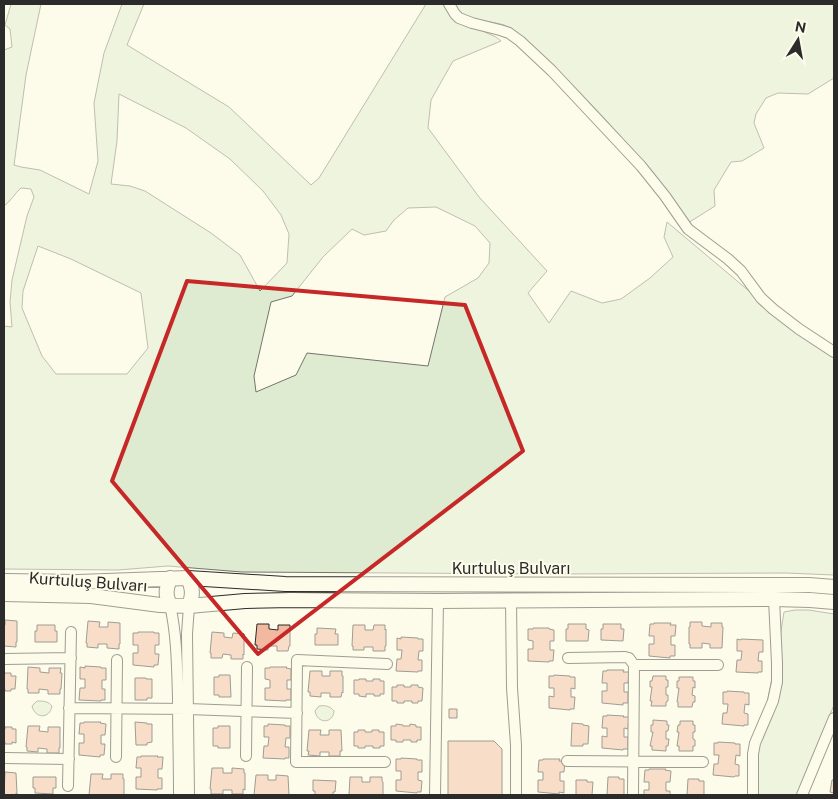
<svg xmlns="http://www.w3.org/2000/svg" width="838" height="799" font-family="'Public Sans',sans-serif">
<style>
.green{fill:#deebd1;stroke:#74746e;fill-rule:evenodd}
.building{fill:#f2b8a0;stroke:#2b2b2b}
.lines{fill:none;stroke-linecap:round;stroke-linejoin:round}
.minor-casing{stroke:#2b2b2b;stroke-width:12}
.highway-casing{stroke:#2b2b2b;stroke-width:16}
.minor{stroke:#fdfbea;stroke-width:10}
.highway{stroke:#fdfbea;stroke-width:14}
.marked{fill:none;stroke:#c62828;stroke-width:4;stroke-linejoin:round}
.labels{text-anchor:middle;dominant-baseline:central;stroke-width:4;stroke-linejoin:round;paint-order:stroke}
.street-label{font-size:16px;fill:#2b2b2b;stroke:#fdfbea}
</style>
<rect width="100%" height="100%" fill="#fdfbea"/>
<path class="green" d="M11,4H41L26,75L14,165L21,167L40,170L89,194L98,161L94,103L104,53L122,4H144L127,45L229,107L311,185L319,178L426,4H445L480,30L496,37L501,41L453,61L431,100L428,128L479,197L547,271L528,293L549,323L571,291L602,303L621,299L650,278L673,257L664,237L667,222L774,312L834,356V575L786,573L555,574L242,572L168,566L118,570L4,569V326L12,327L10,302L12,280L27,216L34,197L31,189L21,188C14,194 11,201 4,206V50L12,47L10,29L5,25ZM119,94L186,128L230,159L263,191L281,215L289,234L287,263L260,291L240,255L211,233L145,191L130,186L111,184L117,141ZM436,207L475,226L490,243L489,263L478,278L445,297L428,366L307,353L296,375L256,392L254,376L271,302L292,296L323,257L352,229L364,235L386,231L394,220L408,208ZM38,246L71,259L141,293L148,348L127,374H56L42,356L22,308L23,291Z
M454,4H834V78L808,94L778,93L766,98L756,114L754,123L764,148L742,161L731,162L714,190L715,206L688,223C641,154 582,91 520,35C516,31 510,27 504,25C492,21 465,20 457,11C455,9 455,6 454,4Z
M795,610H809L834,614V705L797,795H758L757,754L780,637L784,612Z
M37,701C43,701 48,701 52,706C50,719 35,719 32,706Z
M319,706C325,705 330,706 334,711C333,724 317,724 315,711Z"/>
<path class="building" d="M5,620L17,621V642H16V647L4,646V625H5Z
M88,621L100,622L99,627H108V622L120,623V644H119V649L107,648V644H98V648L87,647V643H86Z
M690,622H702V626L711,627V623H722V627H723L722,648H710V644L702,643V648H690V644H689V627H690Z
M654,623H671L670,625H676L675,636H671V645H675V656H670V658L649,656V644H654V636H649L650,624H654Z
M257,624H269V629L278,630V625H290V646H289L288,651H277V646H268V650L257,649V645H255Z
M568,624H586V629L589,630L588,641H566V629H568Z
M603,624H621V629H624L623,641L601,640V629H603Z
M37,625H55V631H57V642H35V631H37Z
M353,625H365V630H373L374,625H385V630L386,629V646H385V651H373V647H364V650H353V646H352Z
M317,628L336,629L335,634H338V645H315V634H317Z
M533,628H549V629L554,630V641H550V650H554L553,661H549V662L528,661V649H533V641L528,640V629H533Z
M138,632H154V633H159V645H155V654H159L158,665H154V667L133,665V653H138V645H133V633H138Z
M212,632L224,633V637L232,638L233,633L244,634V655L243,654V659H231V655L223,654L222,658H211V653H210Z
M401,637L418,638V639H423V651H419L418,660H422V671H418V672L396,671L397,659H401L402,650H397V638L401,639Z
M737,639L741,640V639L763,640V652H759L758,661H762V672H758V673L736,672L737,660H741L742,651H737Z
M85,666L101,667V668H106V680H102V689H105V700H101V701L79,700L80,688H85V679H80V667L85,668Z
M28,667L40,668V672L49,673V668H61L60,673H62L61,689H60V694H48V690L39,689V693H28V689H27Z
M270,667H287L286,668L291,669V680H287V689H291V700H286V701L265,700V688H270V680L265,679V668H270Z
M607,670H624L623,672H629L628,683H624V692H628V703H623V705L602,703V691H607V683H602L603,671H607Z
M310,671H322V676H330V671H342V676H343V693L342,692L341,697H330V693H321V697L310,696V692H308Z
M4,673H11V676H16L15,689H11V691H5V689H4Z
M219,675H230L231,697H219V695H214V677H219Z
M554,675L570,676V677H575V689L571,688V697H575L574,709H570V710L549,708V696L554,697V688H549V676H554Z
M653,676H666V680H668V687H666V695H668V701L666,702V706H651L652,701H650L652,687H650V681H652Z
M679,677H693V681H695V688L693,687L692,695L695,696V702H693L692,707H678V702H677L679,688H677V681H679Z
M135,678H146V679H152V698H147V700H135Z
M359,679H366V681H373V679H380V681H384V694H380V696H374V694H366V697L359,696V694H354V680H359Z
M397,685H404V687H411V685H418V687L423,688L422,701H418V703H412V701H404V703H397V701H392V687H397Z
M727,691L744,692V693H749V705L745,704L744,713L748,714V725H744V726L722,724L723,713H727L728,704H723V692H727Z
M449,709H457V718H449Z
M607,715L624,716L623,717H629L628,729L624,728V737H628V749H623V750L602,748V736L607,737V728H602L603,716H607Z
M653,720L667,721V725H669L668,731H666V739H669L668,746H666V751L652,750V746H650L653,732H651V725H653Z
M680,721H693V725H695V732H693V739L695,740V746H693V751H679V746H677L679,732H677L678,725H680Z
M84,722H101L100,723L106,724L105,735H101V744H105L104,755H100V757L79,755V743H84V734H79L80,723H84Z
M135,722L147,723V724H152V742L147,743V745H136Z
M572,723L583,724V725L589,726L588,744H583V746H571Z
M268,724L285,725V726H290V738H286L285,747H289V758H285V759L263,758L264,746H268L269,737H264V726H268Z
M396,724L403,725V726H410V724L416,725V727H421V740H417V742H411V740H403V742H396V740H391V726H396Z
M28,726H40L39,731L48,732V727H60V748H59V753H47V749L38,748V752L27,751V747H26Z
M218,726H230V748H218V746H213V728H218Z
M5,727H12V729H16V743L12,742V744H5V742H4V728L5,729Z
M309,730H321L320,735H329V730H341L342,751H340V756H329V752H320V756L308,755L309,751H307Z
M358,730H365V732H372V730H379V732H384V746H380V748H373V746H365V748H358V746H354V732H358Z
M448,741H494L502,749V795H448Z
M718,742L735,743V744H740V756L736,755L735,764L739,765V776H735L734,777L713,775L714,764H718L719,755H714V743H718Z
M141,756H158L157,757H163L162,769H158V778H162V789H157V790L136,789V777H141V768H136L137,757H141Z
M401,758L417,759V760H422V772H418V780L422,781L421,792H417V793L396,791V780H401V771H396V759H401Z
M543,759H560L559,761H565L564,772H560V781H564V793L559,792V794L538,792V780H543V772H538L539,760H543Z
M212,768H223V773H232V768L244,769V773H245V790L243,789V794H232V790H223V794H211V789H210Z
M649,769H666L665,770L671,771L670,782H666V791H670V795H644V790H649V782H644L645,770H649Z
M5,772L16,773L17,794L16,793V795H4V794Z
M91,774H103L102,779H111V774H123V779H124V795H89Z
M256,775H268V780H276V775L288,776L289,795H254Z
M33,777H56V788H53V794L35,793V788H33Z
M350,777H362V782H370V777H382V781L383,782V795H349Z
M608,777H619V779H624V795H607Z
M688,779H699V781H704V795H687Z
M313,780L336,781L335,792H333V795H315V791H313Z
M576,780H587V782H593L592,795H576Z
M832,780H834V793L830,792Z"/>
<g class="lines">
<g class="minor-casing">
<path id="minor" d="M449,4L455,14L459,18L472,23L500,30L509,33L520,41L552,71L641,166L665,196L688,229L728,259L741,271L761,298L773,309L799,329L834,352
M511,600L512,688L516,745V795
M170,605C177,636 177,667 178,698C178,731 179,763 179,795
M568,658L625,657L629,658L634,665
M4,659L71,658
M69,708L188,709L297,713
M246,756L247,667
M116,757L117,660
M4,758L69,759
M567,761L703,762
M385,762H296L297,660L387,664
M68,786L71,632
M189,795L187,634L189,606
M435,795L438,601
M633,795L634,665H718
M753,795V754L755,743L773,701L777,682V663L774,599
M802,795L834,718"/>
</g>
<g class="highway-casing">
<path id="highway" d="M170,578C166,590 165,594 170,605
M188,578C193,589 193,595 189,606
M4,581L78,582L188,578L285,584L809,585L834,587
M4,594L91,596L160,605L189,606L245,601L291,600L438,601L774,599L810,600L834,602"/>
</g>
<use href="#minor" class="minor"/>
<use href="#highway" class="highway"/>
</g>
<path d="M0 0H838V799H0ZM187,281L465,305L523,451L258,654L112,481Z" fill="#fdfbea" fill-opacity=".55" fill-rule="evenodd"/>
<path class="marked" d="M187,281L465,305L523,451L258,654L112,481Z"/>
<g class="labels">
<g class="street-label">
<text x="511" y="568">Kurtuluş Bulvarı</text>
<text transform="translate(88 582) rotate(4)">Kurtuluş Bulvarı</text>
</g>
</g>
<rect width="838" height="799" fill="none" stroke="#2b2b2b" stroke-width="10"/>
<g transform="translate(798 40) rotate(11)" stroke="#fdfbea" stroke-width="4" paint-order="stroke">
<path d="M0-4L9 19L0 12L-9 19Z" fill="#2b2b2b"/>
<text y="-8" font-size="14" font-weight="bold" text-anchor="middle" fill="#2b2b2b">N</text>
</g>
</svg>
